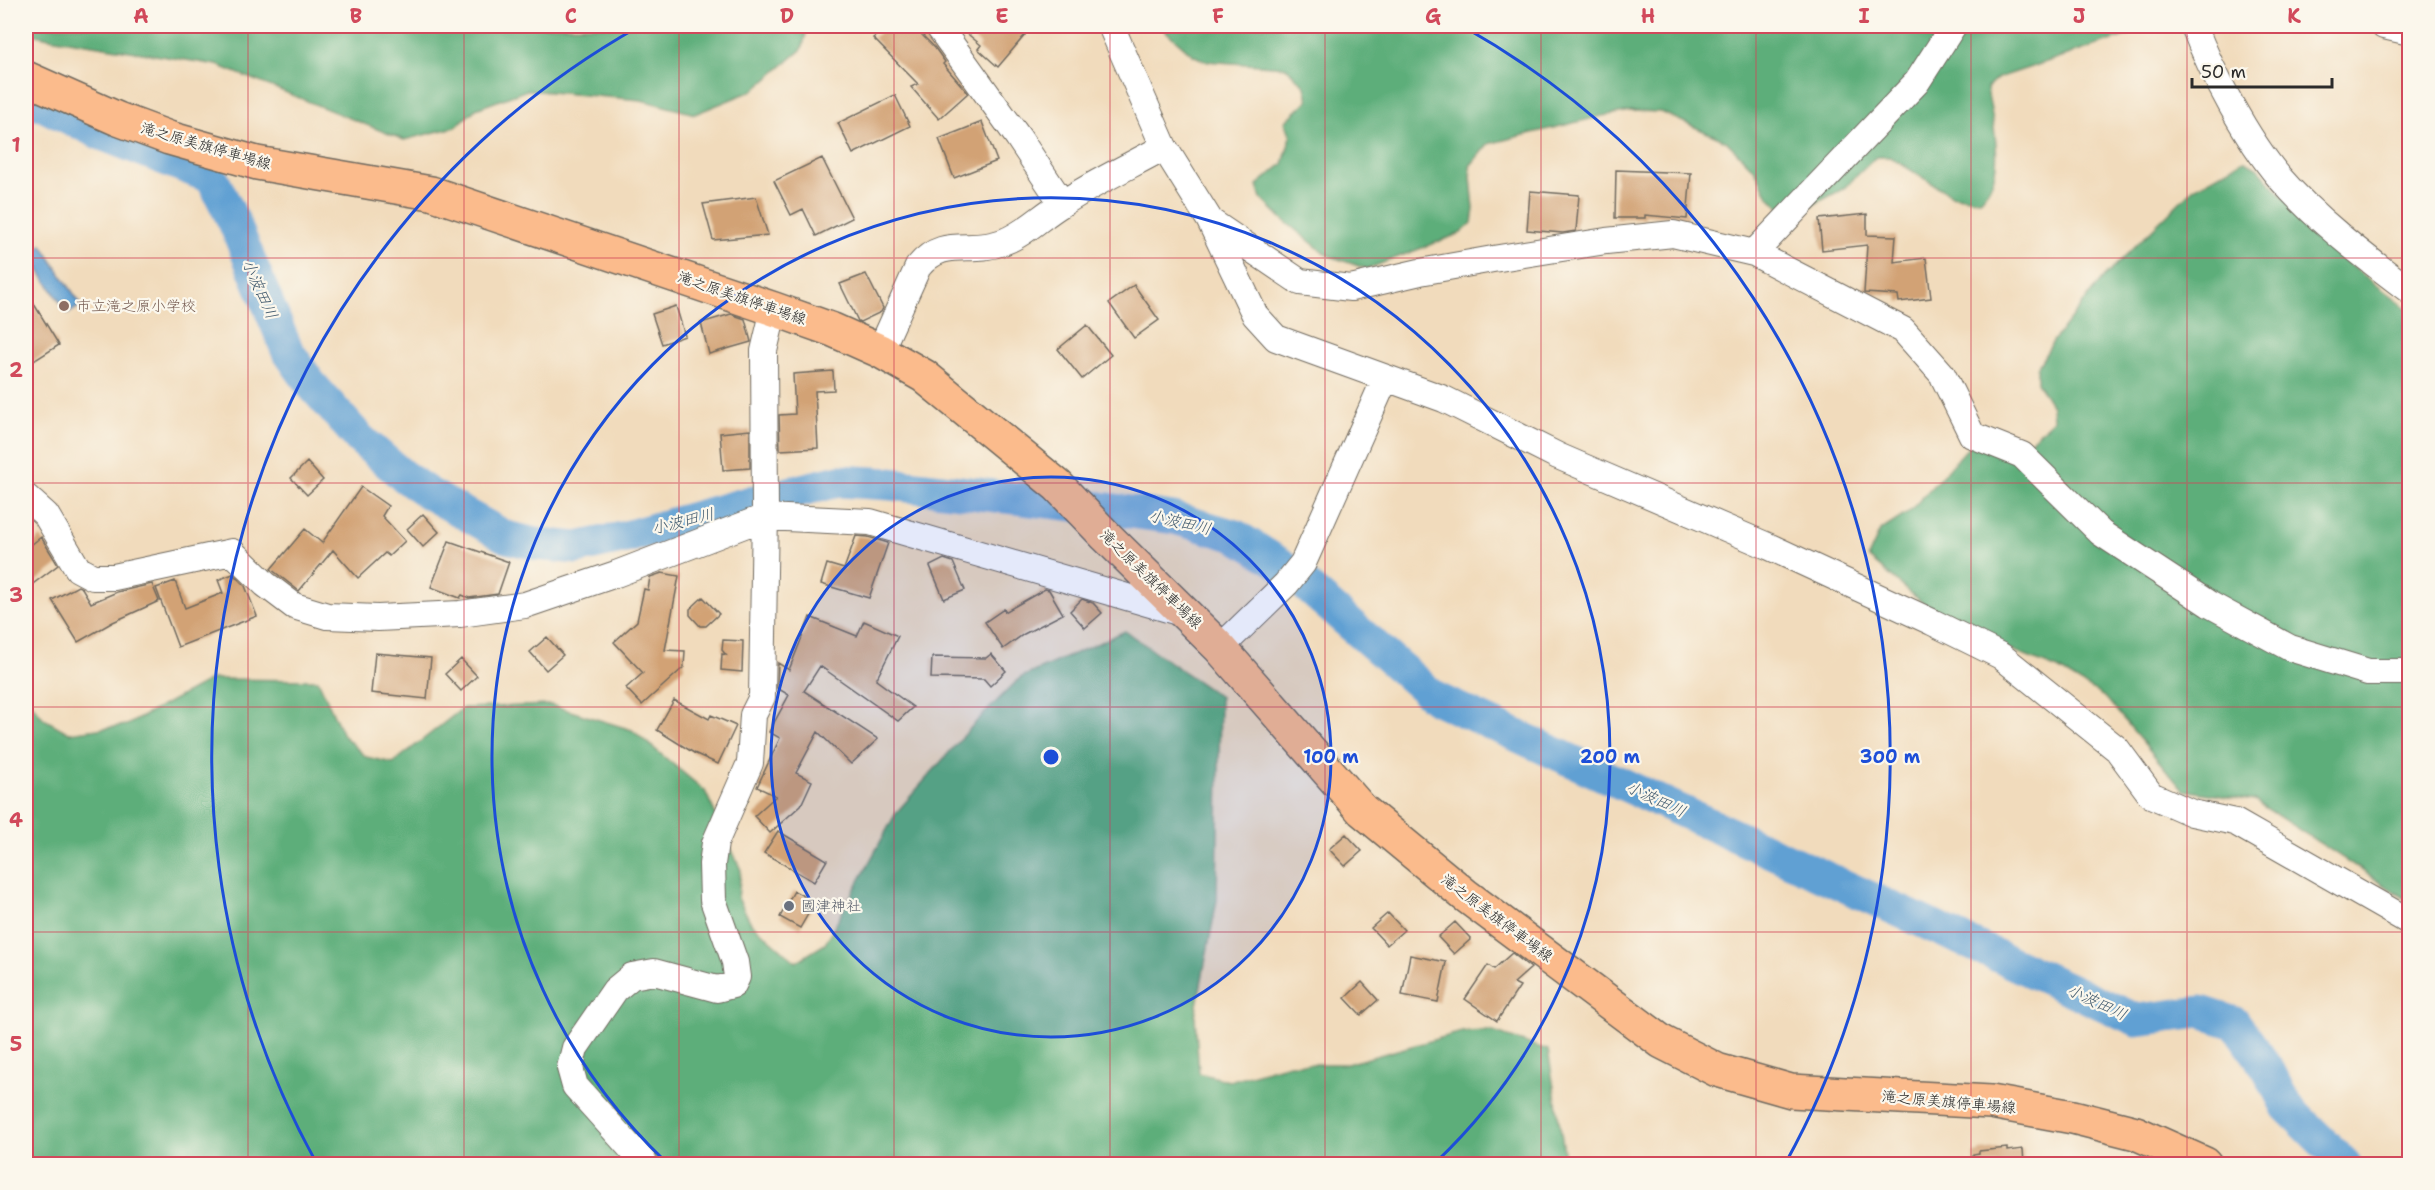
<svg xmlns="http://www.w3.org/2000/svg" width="2435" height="1190" font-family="'Shantell Sans','Klee One',sans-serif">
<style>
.forest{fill:#5dae7a;stroke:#446c52;stroke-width:1.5}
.water{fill:#61a0d3;stroke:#46667f;stroke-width:1.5}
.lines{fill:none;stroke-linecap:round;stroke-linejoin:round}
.river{stroke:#61a0d3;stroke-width:33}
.building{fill:#d2a274}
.minor-casing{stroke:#70695e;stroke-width:28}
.major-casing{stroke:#70695e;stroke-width:36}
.minor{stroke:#fff;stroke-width:26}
.major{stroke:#fbbb8c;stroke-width:33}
.grid{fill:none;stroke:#d1495b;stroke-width:1.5;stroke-opacity:0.55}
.ring{fill:none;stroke:#1d4ed8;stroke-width:3}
.education-dot{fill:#8d6e63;stroke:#fbf7ec;stroke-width:2}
.worship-dot{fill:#6b7280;stroke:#fbf7ec;stroke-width:2}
.labels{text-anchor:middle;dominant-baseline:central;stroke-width:4.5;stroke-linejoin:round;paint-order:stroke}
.street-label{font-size:15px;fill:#2b2b2b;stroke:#fbf7ec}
.education-label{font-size:15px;fill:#785e54;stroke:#fbf7ec;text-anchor:start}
.worship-label{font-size:15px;fill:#5b616d;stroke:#fbf7ec;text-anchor:start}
.water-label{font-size:16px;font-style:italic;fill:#415a6e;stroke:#fbf7ec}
.centre{fill:#1d4ed8;stroke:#fbf7ec;stroke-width:3}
.ring-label{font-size:18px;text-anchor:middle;font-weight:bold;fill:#1d4ed8;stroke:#fbf7ec;stroke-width:4.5;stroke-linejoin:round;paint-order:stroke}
.neatline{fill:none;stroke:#d1495b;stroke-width:2}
.grid-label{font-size:20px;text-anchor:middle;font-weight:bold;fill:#d1495b}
</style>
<rect width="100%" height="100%" fill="#fbf7ec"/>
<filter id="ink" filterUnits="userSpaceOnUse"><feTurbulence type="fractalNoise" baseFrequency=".0167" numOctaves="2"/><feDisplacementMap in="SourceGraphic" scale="12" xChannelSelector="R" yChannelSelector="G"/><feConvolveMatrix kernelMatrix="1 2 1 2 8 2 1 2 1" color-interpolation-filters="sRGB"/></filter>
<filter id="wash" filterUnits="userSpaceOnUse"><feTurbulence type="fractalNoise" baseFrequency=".008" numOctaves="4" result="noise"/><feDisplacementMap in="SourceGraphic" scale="24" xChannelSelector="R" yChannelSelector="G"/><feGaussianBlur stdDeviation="1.35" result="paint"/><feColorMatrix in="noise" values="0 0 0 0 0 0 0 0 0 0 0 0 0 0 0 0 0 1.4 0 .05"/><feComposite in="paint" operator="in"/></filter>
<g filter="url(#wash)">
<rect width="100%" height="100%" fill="#f1dbbc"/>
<path class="forest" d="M26,26H808L802,49L754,90L695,114L641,100L527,90L476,109L455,127L404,140L217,65L49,38L26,33Z
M1160,26H2133L2134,33L1998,78L1987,88C1992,122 2009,174 1980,200L1951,195L1890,157H1876L1843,189L1790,217L1768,196L1755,170L1726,141L1661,112L1631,111L1602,116L1488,144L1470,166L1474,209L1472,223L1461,233L1367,269L1327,255L1282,219L1261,198L1257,185L1283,164L1291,136L1285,122L1308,100L1305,86L1286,67L1205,61L1193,55Z
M2244,160L2258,168L2331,250L2409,310V901L2255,801L2183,790L2106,698L2058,669L1977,637L1931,610L1868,557L1880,531L1908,513L1986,428L2028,443L2053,420L2052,406L2037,382V368L2054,340L2104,277L2194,188Z
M1125,631L1220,697L1217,900L1195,1016L1199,1073L1229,1081L1289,1064H1347L1462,1032L1490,1031L1548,1050L1566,1164H26V697L44,719L69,733L127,725L212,679L318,680L343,735L366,757L393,763L463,708L551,705L632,730L705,791L741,870L738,898L751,923L796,962L825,944L896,813L975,723L1020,678Z"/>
<path class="water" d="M42,245L81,305L68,314L28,254Z"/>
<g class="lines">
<path class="river" d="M26,97L101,134L212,178L234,222L287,350L310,383L360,439L402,475L428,493L506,537L536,544L577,548L626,537L755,501L839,481L890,484L1101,508L1174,518L1236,536L1281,564L1435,698L2137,1020L2201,1012L2235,1023L2268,1069L2287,1107L2345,1164"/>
</g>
<g id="blocks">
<path class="building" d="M888,26H913L935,48L945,62L943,64L968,93L939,119L911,87L918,84L873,38Z
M958,26H1014L1025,35L998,67L978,49L981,45Z
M895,95L910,126L853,154L838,123Z
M982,122L997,161L954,178L939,139Z
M822,158L852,218L816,236L803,209L791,215L774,181Z
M1616,170L1691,173L1687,219L1645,215V218H1615Z
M1530,191L1579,195L1576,231L1563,233L1527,230Z
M756,197L768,235L713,240L703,204Z
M1867,214V235L1896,236L1894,262L1926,258L1931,298L1899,302L1898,295L1864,293L1867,245L1822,250L1819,219Z
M866,274L883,308L881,312L860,322L858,321L840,284Z
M1134,285L1159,320L1134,338L1109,303Z
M26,291L59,345L26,366Z
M676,306L685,336L662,344L652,314Z
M731,314L745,319L751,342L709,354L701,323Z
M1087,325L1111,355L1082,379L1058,349Z
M833,371L834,390L815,391L818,448L780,450L779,415L795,414L793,374Z
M750,430V468L723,470L720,433Z
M307,462L323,480L307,495L291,478Z
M361,487L388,506L382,516L405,541L389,556L385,553L358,578L333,550L299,591L271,569L305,529L322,543Z
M423,514L439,532L423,547L407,529Z
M856,536L868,537L888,543L869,598L821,584L827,564L844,569Z
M41,537L58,565L26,589V549Z
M449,541L509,562L498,594L469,598L462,595L460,598L431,587Z
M944,559L953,562L965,590L944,599L930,566Z
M662,573L679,576L665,650L685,651L684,667L642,705L626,688L643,673L614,642L637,621L644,589L648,590L650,577Z
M233,574L245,586L257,616L178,647L156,588L175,581L185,608L223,593L218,580Z
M152,584L159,601L113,622L78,642L52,600L78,586L82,588L91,603L117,592Z
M1045,589L1049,590L1063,614L1024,634L1003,649L985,622L1004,609L1005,612Z
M703,597L719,614L706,626H700L690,615V609Z
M1082,599L1093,603L1102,613L1085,628L1070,611Z
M810,617L857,636L864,621L898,636L876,680L913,707L898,721L820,666L804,691L878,739L851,764L818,732L796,773L812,781L801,805L770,833L754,816L776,796L757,787L780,738L769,732L789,695L777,688L778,663L789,670Z
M547,637L563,655L546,670L530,652Z
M723,640L743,641L742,672L721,670L722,654L726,655L722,650Z
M375,653L431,658L427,699L371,693Z
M991,654L1006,671L990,686L984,679L931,678L932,657L986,658Z
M461,659L477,676L461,691L445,674Z
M674,700L709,719L711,715L736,726L718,764L694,753L657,730Z
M778,831L827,860L814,882L764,853Z
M1346,834L1362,851L1345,866L1329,849Z
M794,891L815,902L800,928L780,917Z
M1388,913L1404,930L1387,945L1371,928Z
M1455,922L1471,939L1454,954L1438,937Z
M1512,953L1531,968L1514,983L1520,986L1497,1021L1465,999L1488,965L1494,969Z
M1410,955L1446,962L1438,1002L1402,995Z
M1362,982L1378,1000L1361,1015L1345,998Z
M2007,1148V1151L2023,1149L2024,1164H1974L1973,1154L1979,1153V1151Z"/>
</g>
</g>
<g filter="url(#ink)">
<use href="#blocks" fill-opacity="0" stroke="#70695e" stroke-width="1.5"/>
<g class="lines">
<g class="minor-casing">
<path id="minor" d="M938,26L1018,137L1062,203
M1111,26L1164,147L1209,219L1255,315L1276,338L1444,399L1558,456L1770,547L1932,622L2001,656L2117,749L2151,795L2192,813L2235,822L2410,922
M2194,26C2211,72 2247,139 2279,177C2317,221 2364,256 2410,291
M2384,26L2410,32
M1210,221L1300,282L1351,288L1420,272L1493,259L1606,241L1673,234L1754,253L1903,330L1942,374L1972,435L2022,455L2101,533L2209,604L2290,648L2368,672H2410
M1754,253L1917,82L1953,26
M880,351L918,267C944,235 969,255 1003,242C1023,235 1042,216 1060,205C1093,183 1130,166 1164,147
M26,497L46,515L78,569L93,577H114L232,552L265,584L294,606L327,616L378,618L460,614L525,605L616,574L765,517L870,522L1185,614
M1220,648L1286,584L1303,563L1385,379
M645,1164L575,1086L570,1068L575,1048L615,990L632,976L654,972L717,989L733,985L737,977L735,962L713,900L712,864L715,843L750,763L753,715L762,697L765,510L764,351L774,309"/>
</g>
<g class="major-casing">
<path id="major" d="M26,78L118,119L169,138L257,163L431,193L774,309L833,330L880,351L924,376L1058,486L1106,536L1220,648L1362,810L1465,895L1662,1042L1717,1070L1791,1091L1991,1102L2073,1117L2136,1133L2205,1164"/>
</g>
<use href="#minor" class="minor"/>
<use href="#major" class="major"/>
</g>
</g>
<path class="grid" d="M248,26V1164M464,26V1164M679,26V1164M894,26V1164M1110,26V1164M1325,26V1164M1541,26V1164M1756,26V1164M1971,26V1164M2187,26V1164M26,258H2410M26,483H2410M26,707H2410M26,932H2410"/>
<circle cx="1051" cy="757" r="280" fill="#1d4ed8" fill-opacity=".12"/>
<g class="ring">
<circle cx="1051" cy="757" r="280"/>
<path d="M666 1162A559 559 0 1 1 1436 1162"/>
<path d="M317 1164A839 839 0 0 1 638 27M1464 27A839 839 0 0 1 1785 1164"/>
</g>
<circle class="education-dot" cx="64" cy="306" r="6"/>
<circle class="worship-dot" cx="789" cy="906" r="6"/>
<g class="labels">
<g class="street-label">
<text transform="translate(206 146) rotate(16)">滝之原美旗停車場線</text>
<text transform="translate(742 298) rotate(19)">滝之原美旗停車場線</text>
<text transform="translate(1151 579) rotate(44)">滝之原美旗停車場線</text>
<text transform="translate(1497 918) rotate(37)">滝之原美旗停車場線</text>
<text transform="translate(1949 1102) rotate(5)">滝之原美旗停車場線</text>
</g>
<g class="education-label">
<text x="76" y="306">市立滝之原小学校</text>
</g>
<g class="worship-label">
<text x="801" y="906">國津神社</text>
</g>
<g class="water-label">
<text transform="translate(260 289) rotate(66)">小波田川</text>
<text transform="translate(683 521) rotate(-14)">小波田川</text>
<text transform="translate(1180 522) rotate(13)">小波田川</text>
<text transform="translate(1656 799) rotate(25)">小波田川</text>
<text transform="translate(2097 1002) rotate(25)">小波田川</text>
</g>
</g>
<circle cx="1051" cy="757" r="9" class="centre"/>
<g class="ring-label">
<text x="1331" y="763">100 m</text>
<text x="1610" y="763">200 m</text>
<text x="1890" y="763">300 m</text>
</g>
<rect width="2435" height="1190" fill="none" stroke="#fbf7ec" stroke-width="66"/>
<path d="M2192 78v9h140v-9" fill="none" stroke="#2b2b2b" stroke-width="3"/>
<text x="2201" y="78" font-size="18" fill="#2b2b2b" stroke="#fbf7ec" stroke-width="4.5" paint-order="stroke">50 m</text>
<rect x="33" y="33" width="2369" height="1124" class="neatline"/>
<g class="grid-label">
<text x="141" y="23">A</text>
<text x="356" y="23">B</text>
<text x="571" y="23">C</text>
<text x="787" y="23">D</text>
<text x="1002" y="23">E</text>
<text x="1218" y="23">F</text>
<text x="1433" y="23">G</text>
<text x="1648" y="23">H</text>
<text x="1864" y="23">I</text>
<text x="2079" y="23">J</text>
<text x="2294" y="23">K</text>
<text x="16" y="152">1</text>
<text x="16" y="377">2</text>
<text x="16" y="602">3</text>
<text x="16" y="827">4</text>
<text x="16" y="1051">5</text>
</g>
</svg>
